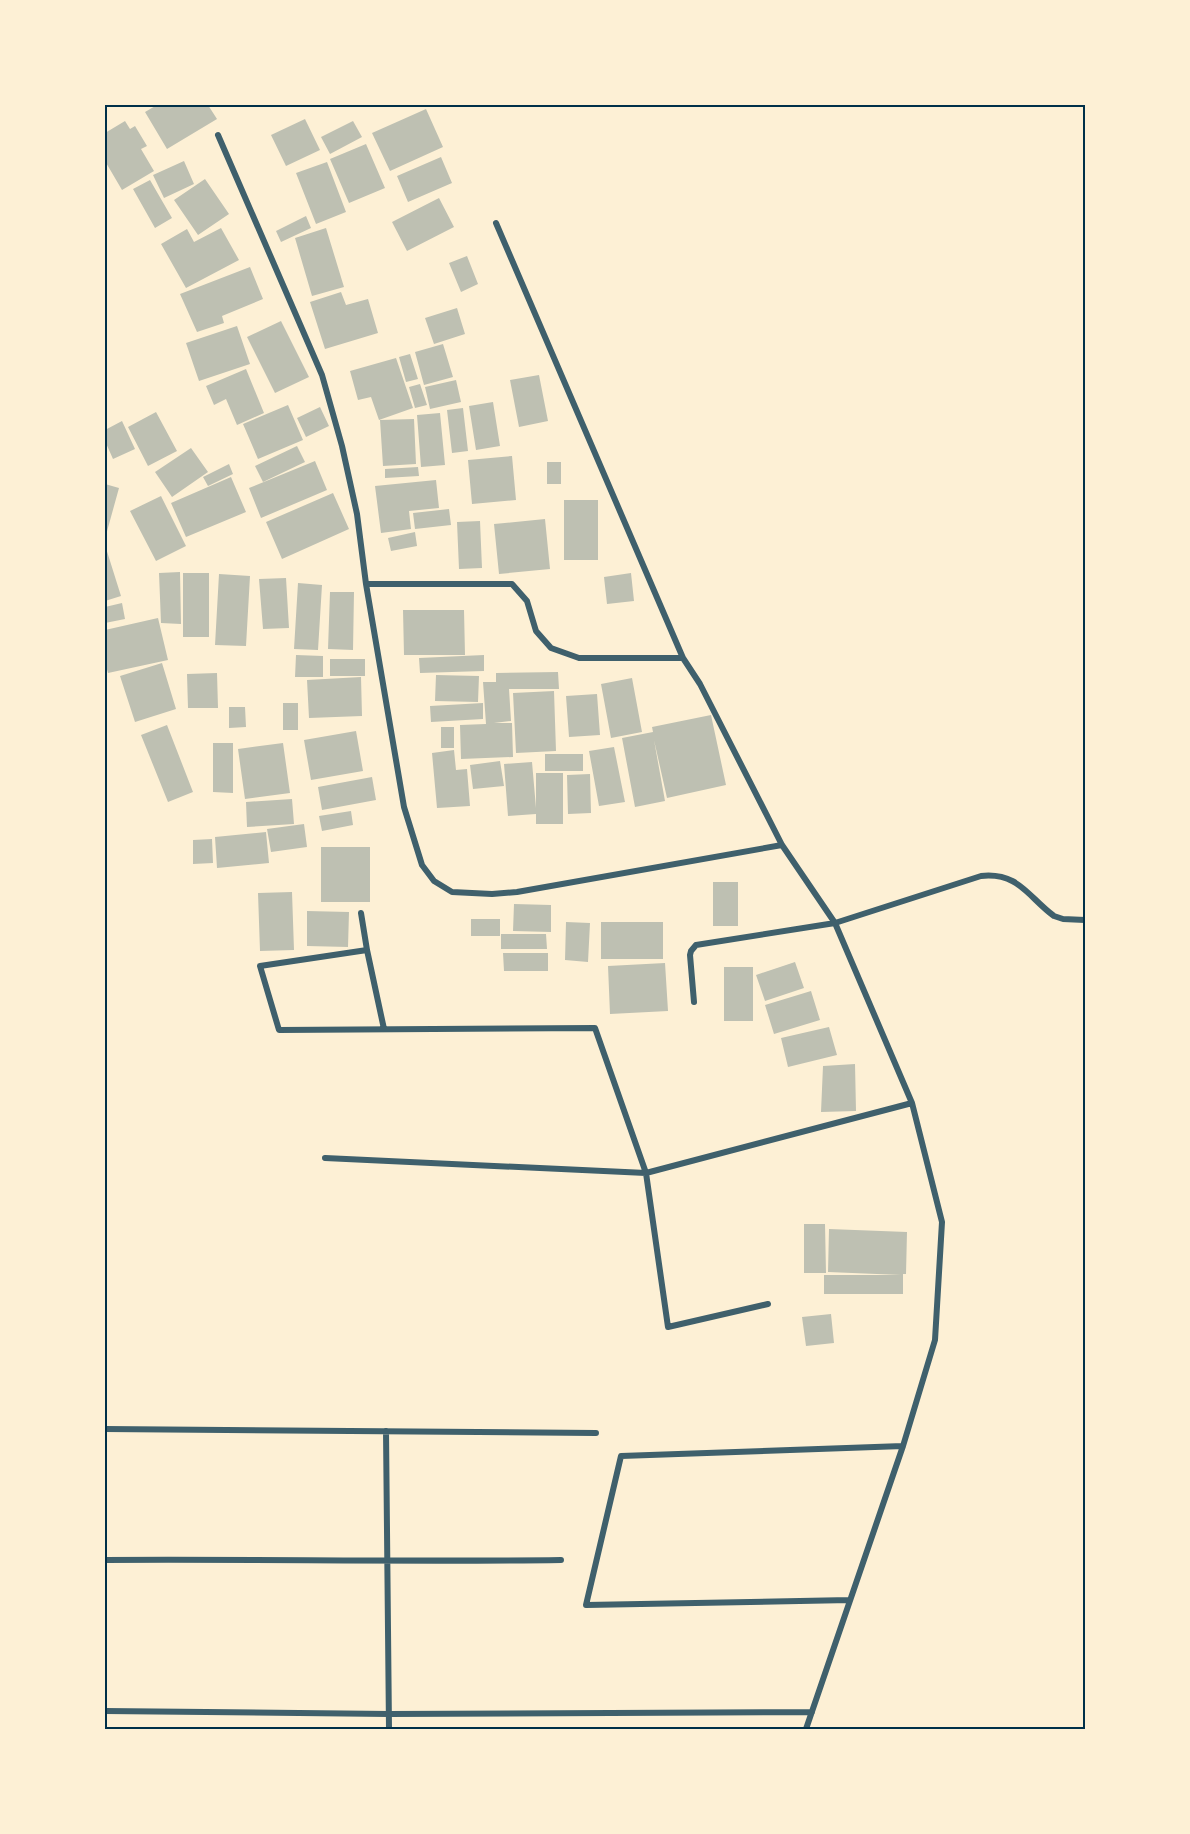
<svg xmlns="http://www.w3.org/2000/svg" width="1190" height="1834" font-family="Merriweather,serif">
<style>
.building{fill:#bec0b2}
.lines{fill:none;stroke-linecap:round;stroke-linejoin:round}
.minor{stroke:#3f606c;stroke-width:6}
.neatline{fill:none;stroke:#003049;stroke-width:2}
</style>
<rect width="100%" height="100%" fill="#fdf0d5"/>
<path class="building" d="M157,105H208L217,119L167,149L145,112Z
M426,109L443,147L390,171L372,133Z
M305,119L320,150L286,166L271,135Z
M125,121L130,129L135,126L147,146L141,149L154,171L122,190L105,161V133Z
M353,121L362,137L330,154L321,137Z
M366,144L385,188L349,203L330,159Z
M441,157L452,183L408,202L397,176Z
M184,161L194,184L164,198L153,175Z
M327,162L346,212L316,224L296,173Z
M205,179L229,214L198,235L174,200Z
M150,180L172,218L155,228L133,189Z
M439,198L454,227L407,251L392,222Z
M306,216L311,228L281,242L276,231Z
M221,228L239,260L186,288L161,244L187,229L194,242Z
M326,228L344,287L312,296L295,238Z
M467,256L478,284L461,292L449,263Z
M250,267L263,299L222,316L224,323L197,332L180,294Z
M341,292L346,305L368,299L378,333L325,349L310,302Z
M457,308L465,334L434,344L425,318Z
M281,321L309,377L275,393L247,337Z
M237,326L250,364L199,381L186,343Z
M443,344L453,377L424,385L415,352Z
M410,354L418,379L406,382L399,357Z
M396,358L413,408L379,420L371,397L358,400L350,371Z
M246,369L264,413L237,425L226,399L214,405L206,386Z
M539,375L548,421L519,427L510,380Z
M456,380L461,402L430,409L425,387Z
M420,384L427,405L415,408L409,387Z
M493,402L500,446L476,450L469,406Z
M288,405L303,440L258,459L243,424Z
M320,407L329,426L306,437L297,418Z
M463,408L468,451L452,453L447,410Z
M156,412L177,451L148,466L128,427Z
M440,413L445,465L421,467L417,415Z
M414,419L416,464L383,466L380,420Z
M122,421L135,449L113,459L105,441V430Z
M297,446L305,462L263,482L255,466Z
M191,448L208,472L172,497L155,472Z
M512,456L516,500L472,504L468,460Z
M315,461L327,490L261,518L249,488Z
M547,462H561V484H547Z
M229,464L233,474L208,486L203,477Z
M418,467L419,476L385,478V469Z
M231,477L246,512L186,537L171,503Z
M436,480L439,508L409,511L411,529L381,533L375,486Z
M105,484L119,488L106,535H105Z
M333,493L349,529L282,559L266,522Z
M161,496L186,546L156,561L130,511Z
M564,500H598V560H564Z
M449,509L451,525L415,529L413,513Z
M545,519L550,569L499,574L494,524Z
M480,521L482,568L459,569L457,522Z
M415,532L417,546L391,551L388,538Z
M105,545L121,596L105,601Z
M180,572L181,624L161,623L159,573Z
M183,573H209V637H183Z
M631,573L634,601L607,604L604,577Z
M219,574L250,576L246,646L215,645Z
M286,578L289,628L263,629L259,579Z
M298,583L322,585L318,650L294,649Z
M330,592H354L353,650L328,649Z
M122,603L125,619L105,623V607Z
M403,610H464L465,655H404Z
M158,618L168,660L108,673L105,662V630Z
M296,655L323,656V677H295Z
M484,655V671L420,673L419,658Z
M330,659H365V676H330Z
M162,663L176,709L135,722L120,676Z
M558,672L559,689H509L511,721L494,723H512L513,757L461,759L460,725L486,724L483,682H496V673Z
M217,673L218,708H188L187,674Z
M436,675L479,676L478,702L435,701Z
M361,677L362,716L309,718L307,680Z
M632,678L642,732L611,738L601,684Z
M554,691L556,751L516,753L513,693Z
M597,694L600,735L569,737L566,696Z
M283,703H298V730H283Z
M483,703V719L431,722L430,706Z
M229,707H245L246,727L229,728Z
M711,715L726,785L667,798L654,740L665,801L635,807L622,738L653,732L652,727Z
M167,725L193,792L168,802L141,735Z
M441,727H454V748H441Z
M356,731L363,771L311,780L304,740Z
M213,743H233V793L213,792Z
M283,743L290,793L245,799L238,749Z
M614,747L625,802L599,806L589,751Z
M454,750L456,770L467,769L470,806L437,808L432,753Z
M545,754H583V771H545Z
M500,761L504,786L473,789L470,765Z
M532,762L536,808V773H563V824H536V814L508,816L504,764Z
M590,774L591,813L568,814L567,775Z
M372,777L376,800L322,810L318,787Z
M292,799L294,824L247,827L246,802Z
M351,811L353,825L322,831L319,816Z
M304,824L307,847L271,852L267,829Z
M266,832L269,863L217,868L215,837Z
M212,839L213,863L193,864V840Z
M321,847H370V902H321Z
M713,882H738V926H713Z
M292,892L294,950L260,951L258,893Z
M514,904L551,905V932L513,931Z
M307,911L349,912L348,947L307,946Z
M471,919H500V936H471Z
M566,922L590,923L588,962L565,960Z
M601,922H663V959H601Z
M501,934H546L547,949H501Z
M503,953H548V971H504Z
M795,962L804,988L765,1001L756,975Z
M665,963L668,1011L610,1014L608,966Z
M724,967H753V1021H724Z
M811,991L820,1020L774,1034L765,1005Z
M829,1027L837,1055L788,1067L781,1038Z
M855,1064L856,1111L821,1112L823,1066Z
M804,1224H825L826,1273H804Z
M829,1229L907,1232L906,1274H903V1294H824V1275H901L828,1272Z
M831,1314L834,1343L806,1346L802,1317Z"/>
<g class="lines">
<path class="minor" d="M218,135L322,375L342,446L357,514L366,584H512L527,601L536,631L551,648L579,658H683
M496,223L683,658L700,684L782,845L835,923L912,1103L942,1222L935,1340L903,1446L806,1729
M366,584L404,807L422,865L434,881L452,892L492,894L517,892L782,845
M361,913L367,950L384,1029
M367,950L260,966L279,1030L595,1028L646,1173L912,1103
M694,1002L690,955L691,951L696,945L835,923L981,876C1019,872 1028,897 1054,916L1063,919L1085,920
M325,1158L646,1173L668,1327L768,1304
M105,1429L596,1433
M386,1431L389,1729
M105,1560C257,1559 409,1562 561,1560
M850,1600L586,1605L621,1456L903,1446
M105,1711L389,1714L812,1712"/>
</g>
<rect width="1190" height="1834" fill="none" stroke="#fdf0d5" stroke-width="213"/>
<rect x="106" y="106" width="978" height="1622" class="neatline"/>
</svg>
